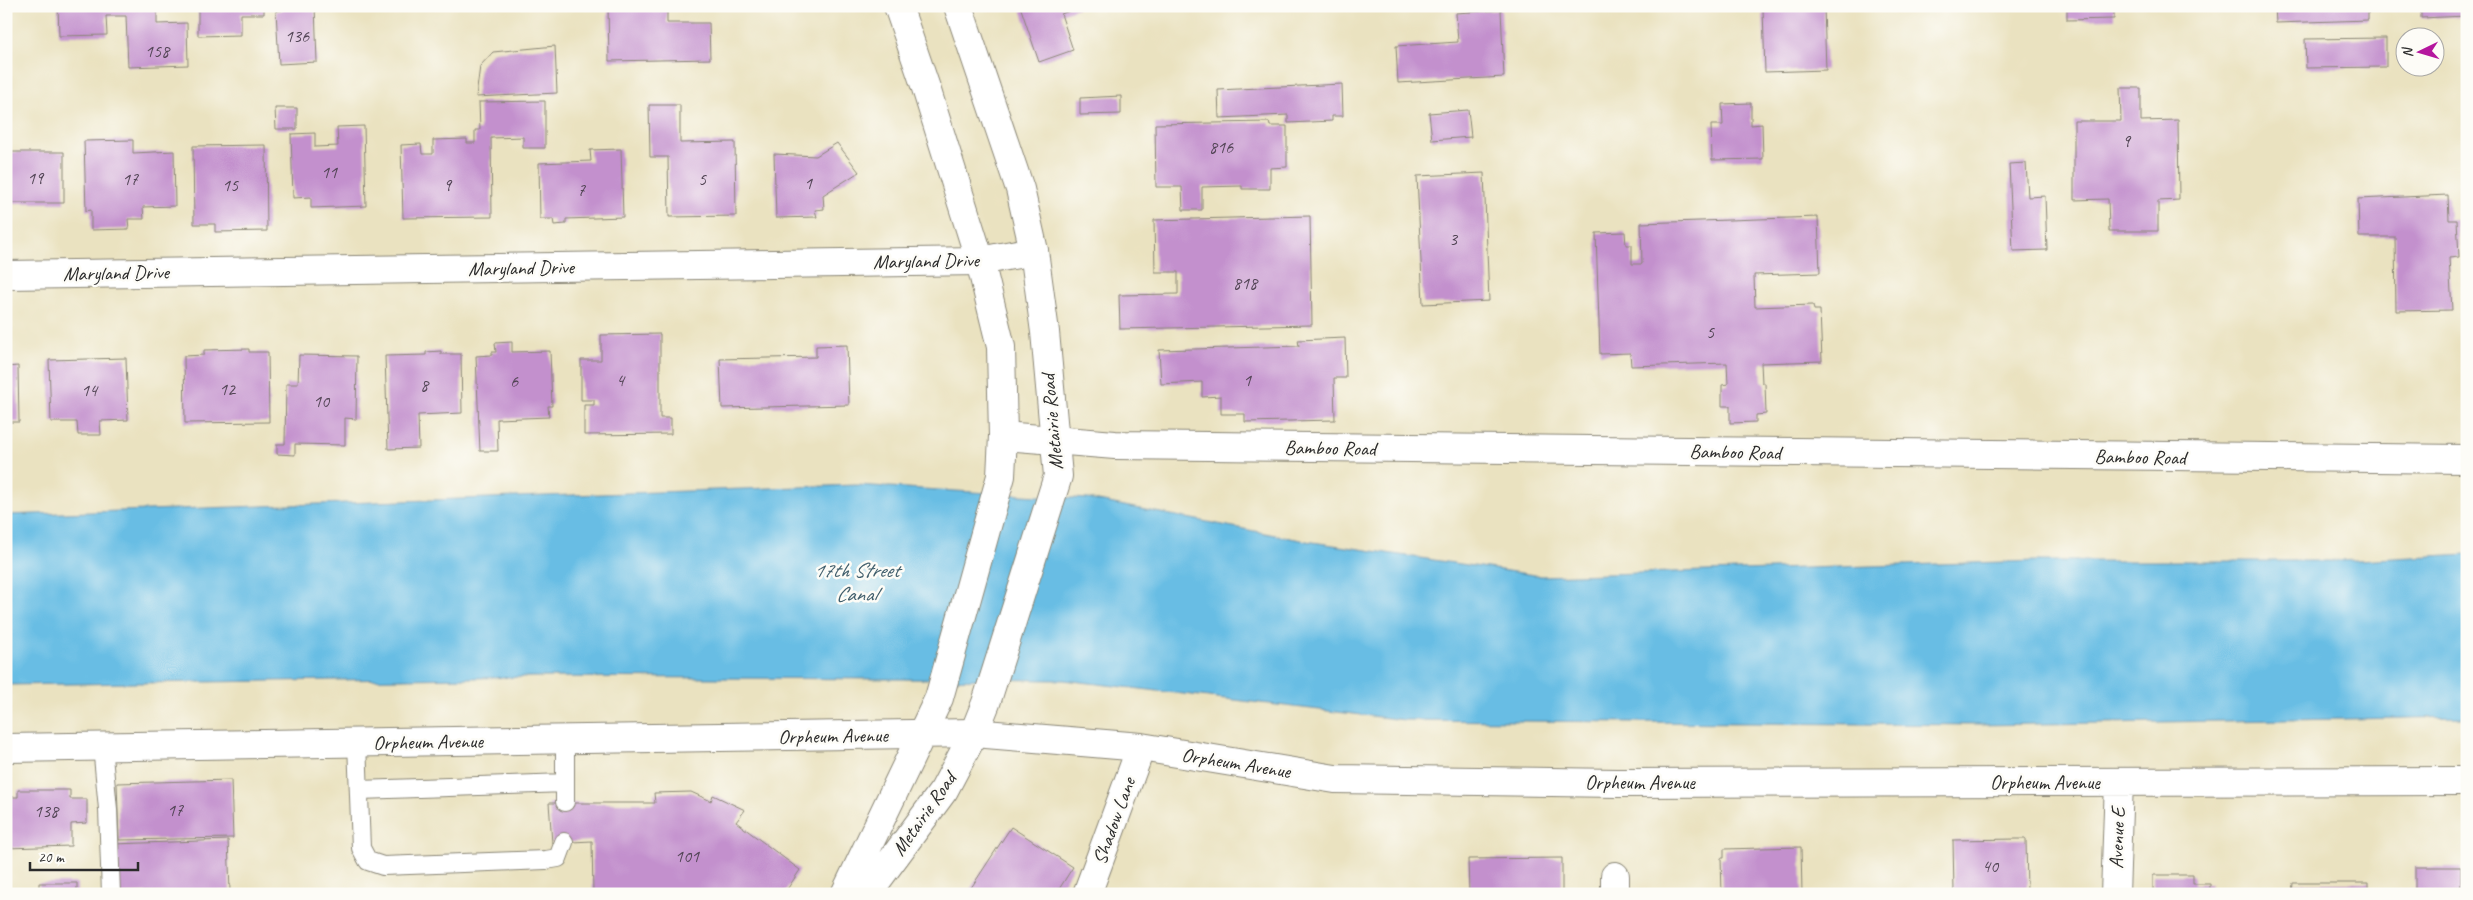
<svg xmlns="http://www.w3.org/2000/svg" width="2473" height="900" font-family="Caveat,sans-serif">
<style>
.water{fill:#67bde4;stroke:#497488}
.building{fill:#c390cd}
.lines{fill:none;stroke-linecap:round;stroke-linejoin:round}
.lane-casing{stroke:#8a8676;stroke-width:20}
.street-casing{stroke:#8a8676;stroke-width:30}
.secondary-casing{stroke:#8a8676;stroke-width:30}
.lane{stroke:#fff;stroke-width:18}
.street{stroke:#fff;stroke-width:28}
.secondary{stroke:#fff;stroke-width:28}
.labels{text-anchor:middle;dominant-baseline:central;stroke-width:5;stroke-linejoin:round;paint-order:stroke}
.number-label{font-size:18px;fill:#514454}
.street-label{font-size:20px;fill:#2b2b2b;stroke:#fdfcf7}
.water-label{font-size:21px;font-style:italic;fill:#405e6c;stroke:#fdfcf7}
</style>
<rect width="100%" height="100%" fill="#fdfcf7"/>
<filter id="ink" filterUnits="userSpaceOnUse"><feTurbulence type="fractalNoise" baseFrequency=".02" numOctaves="2"/><feDisplacementMap in="SourceGraphic" scale="10" xChannelSelector="R" yChannelSelector="G"/><feConvolveMatrix kernelMatrix="1 2 1 2 8 2 1 2 1" color-interpolation-filters="sRGB"/></filter>
<filter id="wash" filterUnits="userSpaceOnUse"><feTurbulence type="fractalNoise" baseFrequency=".0096" numOctaves="4" result="noise"/><feDisplacementMap in="SourceGraphic" scale="20" xChannelSelector="R" yChannelSelector="G"/><feGaussianBlur stdDeviation="1.12" result="paint"/><feColorMatrix in="noise" values="0 0 0 0 0 0 0 0 0 0 0 0 0 0 0 0 0 1.4 0 .05"/><feComposite in="paint" operator="in"/></filter>
<g filter="url(#wash)">
<rect width="100%" height="100%" fill="#eae2c0"/>
<path class="water" d="M856,485L1088,499L1306,541L1541,576L2037,561H2339L2467,554V717L1979,725L1405,720L1064,680L535,677L6,685V515Z"/>
<g id="blocks">
<path class="building" d="M58,6H157V24L187,23L188,65L128,67L126,16H106L107,35L59,36Z
M198,6H264V14H241V35L198,36Z
M282,6H315L317,62L279,64L276,11L282,10Z
M608,6H667V23H709L710,59L609,61Z
M1020,6H1077L1078,8L1061,14L1073,50L1039,62Z
M2067,6H2114V19L2067,20Z
M2275,6H2368V20L2276,23Z
M2421,6H2467V16L2421,18Z
M1824,7L1826,70L1765,72L1763,9Z
M1501,10L1504,77L1398,83L1396,46L1458,42L1456,13Z
M2386,38V67L2306,68L2305,39Z
M555,46L557,93L476,97L480,66L493,52Z
M1342,84L1343,116H1332V121L1288,123V115L1219,118L1218,90Z
M2120,88H2141V121L2178,120L2179,200L2158,201V231H2109L2108,199L2074,200V121H2121Z
M1121,96V114L1080,115V98Z
M545,101V148H523V137L491,138L492,217L403,218L401,145L421,144L422,154H433V140L467,139V143H475V130H480L479,102Z
M1751,103V125L1762,124L1763,159L1712,160L1711,125H1723L1722,104Z
M649,105H680V143L735,142L736,216L669,217L668,157H650Z
M275,108H297V129H276Z
M1468,110L1471,137L1432,140L1429,113Z
M1269,122L1270,126H1287V167L1270,168V189H1242V186L1202,187V210H1183L1182,187H1156L1155,124Z
M364,126L366,206L311,208V197L293,198L291,134L315,133V147L338,146L337,127Z
M133,140V153L174,151L175,206L143,207L144,219H128L129,229L91,230V210L86,211L84,141Z
M837,143L859,172L823,195L824,209L815,210L817,217L776,218L774,154L816,156Z
M266,145L267,231L215,232V224H194L193,146Z
M621,149L623,217L566,219V224L554,225L553,219H540L539,163L591,161L590,150Z
M6,152H64V203H6Z
M2026,163L2028,197L2045,196L2047,250L2013,251L2009,164Z
M1484,173L1489,301L1423,304L1417,176Z
M2448,195L2449,220H2457L2459,257L2449,258L2452,310L2396,311L2395,237H2359L2358,199Z
M1310,216L1312,325L1120,329L1119,295L1178,294V272H1155L1154,220Z
M1818,217L1820,273L1754,275L1755,307L1813,305L1814,310H1820L1822,361L1761,363L1762,383H1765L1766,414L1756,415V422L1730,423V406H1722V385L1728,384L1727,363L1631,366L1630,353L1600,354L1596,233L1625,232L1626,245H1632V264H1642L1641,223Z
M660,334V418H671V434L584,435V405H594V400H581V360H601V335Z
M1345,338L1346,378H1334L1335,420L1245,422V414H1221V396L1202,397V382L1161,384L1159,350L1299,346L1298,340Z
M512,342V352L550,351L552,406H548L549,417L497,419L498,451H480L476,356L492,355V352H496L495,343Z
M847,345L849,405L722,408L720,359L816,357V346Z
M249,349V352H268L269,422L185,423L184,356L204,355V350Z
M441,351V354H461L462,413L418,415L419,448L388,449L385,356L426,355V352Z
M299,355L357,356L356,419L345,418V445L295,444V455L277,454V444H285L286,384H298Z
M126,358L128,420L100,421L101,435H78L77,422H51L49,360Z
M18,366L19,422H6V367Z
M231,780L233,838L119,840L117,783Z
M18,790H70V799H87V823L71,824V846L6,848V797H18Z
M691,792L711,801L713,795L745,810L736,822L800,870L784,894H593L592,841L552,843L549,803H655L654,793Z
M1011,827L1073,867L1056,894H967Z
M2017,839H2026L2027,892L1954,893L1953,840Z
M228,840L230,891L115,894L114,844Z
M1801,847L1802,894H1722L1721,858H1724V849Z
M1562,858V894H1440V892H1469L1468,859Z
M2415,867H2461V894H2415Z
M2153,875H2193V884H2210V894H2153Z
M39,883H77V894H39Z
M2293,883H2369V894H2292Z"/>
</g>
</g>
<g filter="url(#ink)">
<use href="#blocks" fill-opacity="0" stroke="#8a8676" stroke-width="1"/>
<g class="lines">
<g class="lane-casing">
<path id="lane" d="M565,740V802
M357,743L361,848L368,861L383,866L546,860L558,858L564,842
M102,746L108,809L111,894
M359,790L565,783"/>
</g>
<g class="street-casing">
<path id="street" d="M6,275L980,261L1034,251
M1003,436L1115,445L2467,459
M6,748L974,733L1141,747L1335,779L1617,783L2467,781
M1615,876V894
M1087,894L1141,747
M2115,894L2119,782"/>
</g>
<g class="secondary-casing">
<path id="secondary" d="M845,894L939,698L1001,476L1003,436L1001,347L980,261L926,88L898,6
M867,894L944,790L974,733L986,703L1058,476L1045,332L1034,251L1020,189L958,6"/>
</g>
<use href="#lane" class="lane"/>
<use href="#street" class="street"/>
<use href="#secondary" class="secondary"/>
</g>
</g>
<g class="labels">
<g class="number-label">
<text x="297" y="36">136</text>
<text x="157" y="51">158</text>
<text x="2126" y="141">9</text>
<text x="1221" y="147">816</text>
<text x="329" y="172">11</text>
<text x="35" y="178">19</text>
<text x="130" y="179">17</text>
<text x="702" y="179">5</text>
<text x="808" y="183">1</text>
<text x="230" y="185">15</text>
<text x="447" y="185">9</text>
<text x="581" y="190">7</text>
<text x="1453" y="239">3</text>
<text x="1245" y="283">818</text>
<text x="1710" y="332">5</text>
<text x="620" y="380">4</text>
<text x="1247" y="380">1</text>
<text x="514" y="381">6</text>
<text x="424" y="385">8</text>
<text x="227" y="389">12</text>
<text x="89" y="390">14</text>
<text x="321" y="401">10</text>
<text x="175" y="810">17</text>
<text x="46" y="811">138</text>
<text x="687" y="856">101</text>
<text x="1990" y="866">40</text>
</g>
<g class="street-label">
<text transform="translate(926 261) rotate(-1)">Maryland Drive</text>
<text transform="translate(521 268) rotate(-1)">Maryland Drive</text>
<text transform="translate(116 273) rotate(-1)">Maryland Drive</text>
<text transform="translate(1052 422) rotate(-95)">Metairie Road</text>
<text transform="translate(1330 448) rotate(1)">Bamboo Road</text>
<text transform="translate(1735 452) rotate(1)">Bamboo Road</text>
<text transform="translate(2140 457) rotate(1)">Bamboo Road</text>
<text transform="translate(833 736) rotate(-1)">Orpheum Avenue</text>
<text transform="translate(428 742) rotate(-1)">Orpheum Avenue</text>
<text transform="translate(1236 763) rotate(9)">Orpheum Avenue</text>
<text x="1640" y="782">Orpheum Avenue</text>
<text x="2045" y="782">Orpheum Avenue</text>
<text transform="translate(924 814) rotate(-55)">Metairie Road</text>
<text transform="translate(1114 821) rotate(-70)">Shadow Lane</text>
<text transform="translate(2117 838) rotate(-88)">Avenue E</text>
</g>
<g class="water-label">
<text x="856" y="570">17th Street<tspan x="856" dy="24">Canal</tspan></text>
</g>
</g>
<rect width="2473" height="900" fill="none" stroke="#fdfcf7" stroke-width="25"/>
<g transform="translate(2420 52) rotate(265)"><circle r="24" fill="#fdfcf7" stroke="#a9a8a5"/>
<path d="M0-4L9 19L0 12L-9 19Z" fill="#b5179e"/>
<text y="-8" font-size="14" font-weight="bold" text-anchor="middle" fill="#2b2b2b">N</text>
</g>
<path d="M30 862v8h108v-8" fill="none" stroke="#2b2b2b" stroke-width="2.5"/>
<text x="38" y="862" font-size="15" fill="#2b2b2b" stroke="#fdfcf7" stroke-width="4" paint-order="stroke">20 m</text>
</svg>
